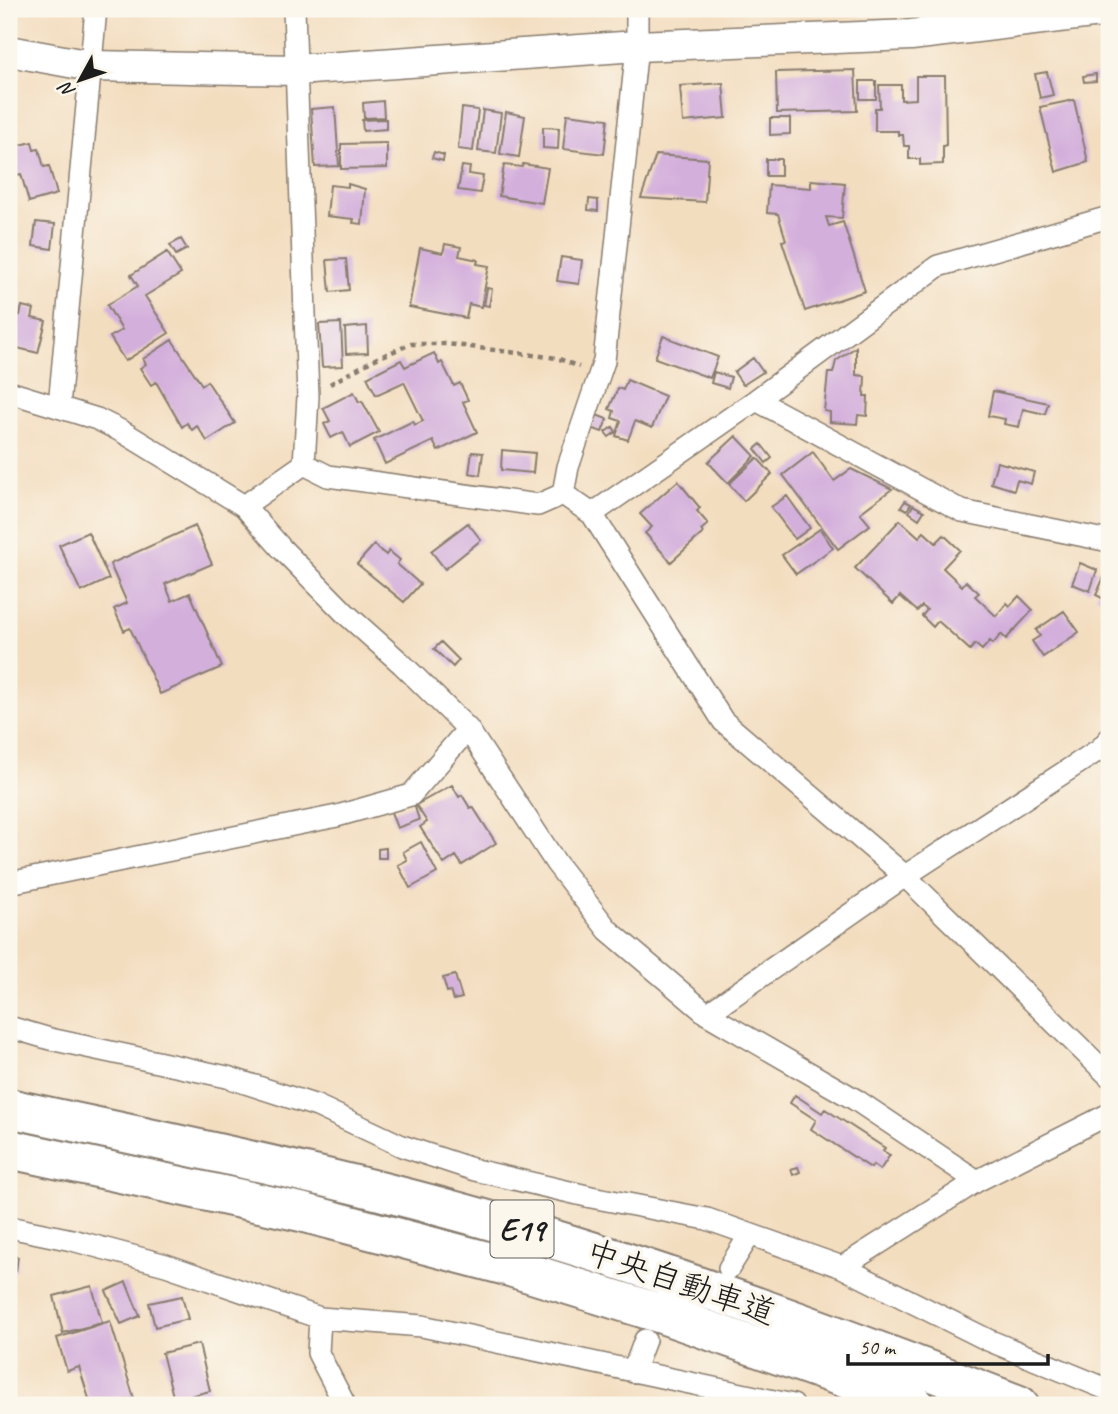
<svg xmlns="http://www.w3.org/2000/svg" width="1118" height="1414" font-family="Caveat,'Klee One',sans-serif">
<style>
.building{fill:#d3afdc}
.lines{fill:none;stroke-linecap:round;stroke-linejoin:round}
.street-casing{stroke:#887c6e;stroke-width:24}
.secondary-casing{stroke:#887c6e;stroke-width:33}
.highway-casing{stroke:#887c6e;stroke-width:42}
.path{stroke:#887c6e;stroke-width:4.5;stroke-dasharray:5 5;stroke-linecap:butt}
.street{stroke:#fff;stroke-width:21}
.secondary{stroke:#fff;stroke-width:30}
.highway{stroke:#fff;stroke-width:38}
.labels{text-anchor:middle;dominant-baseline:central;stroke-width:7;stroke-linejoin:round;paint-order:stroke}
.shield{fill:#fbf7ec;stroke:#5f5e5a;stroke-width:2}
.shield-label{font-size:32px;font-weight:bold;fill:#1c1c1c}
.street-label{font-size:33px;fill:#1c1c1c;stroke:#fbf7ec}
</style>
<rect width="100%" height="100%" fill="#fbf7ec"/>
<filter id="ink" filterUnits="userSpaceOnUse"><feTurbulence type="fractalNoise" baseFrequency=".0143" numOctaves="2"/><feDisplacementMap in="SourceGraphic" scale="14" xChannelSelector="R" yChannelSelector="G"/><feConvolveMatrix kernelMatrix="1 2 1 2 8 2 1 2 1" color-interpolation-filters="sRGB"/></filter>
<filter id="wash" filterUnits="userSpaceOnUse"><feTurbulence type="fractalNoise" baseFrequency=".00686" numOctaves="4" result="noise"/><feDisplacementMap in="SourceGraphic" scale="28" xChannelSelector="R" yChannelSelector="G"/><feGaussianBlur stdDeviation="1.57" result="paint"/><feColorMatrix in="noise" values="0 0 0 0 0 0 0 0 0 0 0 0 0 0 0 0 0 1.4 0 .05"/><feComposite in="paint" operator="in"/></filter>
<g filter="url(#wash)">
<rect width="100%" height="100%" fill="#f3ddbf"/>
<g id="blocks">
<path class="building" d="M855,70L857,111L777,113L776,72Z
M1047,72L1053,95L1040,98L1035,74Z
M1096,74V81L1084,82L1083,76Z
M916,76H945L946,145L943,146V164L920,165V159H909V146H904L903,135H898V131H875V108H880L879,85H901V100L916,99Z
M860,81H876V99H860Z
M9,83L13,84L10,101H9Z
M723,83L726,118L683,122L680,86Z
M1074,100L1088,162L1056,172L1040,107Z
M383,101L384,117L364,118L363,103Z
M335,107L339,166L315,167L311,109Z
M462,108L478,110L473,151L458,149Z
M483,110L501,113L496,153L478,151Z
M506,112L525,116L519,157L500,154Z
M567,114L608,119L604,154L563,149Z
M770,118H790V134L770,135Z
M386,119V129L363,131L362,120Z
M9,125L18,127L17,136L9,135Z
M543,127L559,128L558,149L543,148Z
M32,142L34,150L39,149L44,167L49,166L57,194L29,202L21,174L13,176L9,159L16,157L13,147Z
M387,143V168L341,169V144Z
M434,152L444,155L443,161L432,158Z
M656,155L708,159L705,202L641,198Z
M766,159H781V176H766Z
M523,164L548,168L542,203L499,196L504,165L522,167Z
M462,166L470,167L469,174L483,176L480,193L458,190Z
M811,180L845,183L842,218L826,217L829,226L843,222L865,291L805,311L782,241L786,240L778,214L767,213L769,185L811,188Z
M348,184L365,189L362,224L353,223L354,219L327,216L330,185L348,187Z
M589,199L598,200V211L588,210Z
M36,222L55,224L52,249L33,246Z
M181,239L187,249L176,255L170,245Z
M445,244L461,247L459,256L478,260L477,264L489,266L481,307L469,304L466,318L409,307L420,248L443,253Z
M167,252L181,274L145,296L169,333L125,361L110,337L122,330L107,305L138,286L131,275Z
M561,257L582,260L579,284L557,281Z
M346,259L349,290L330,292L327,260Z
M487,288L492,289L489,306L484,305Z
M22,306L34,309L32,318L46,321L38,353L9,346V313L20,315Z
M341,323L343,366L322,367L319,324Z
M367,326L368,353L346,354L345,328Z
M663,336L718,357L710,378L655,358Z
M172,340L202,385L207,381L235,423L207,441L197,426L192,430L187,423L182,427L156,382L151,385L140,368L146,364L143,359Z
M856,347V375L865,376L864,396H868L867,416L858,415L857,424L830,422V412L824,411L828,373H833L836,361Z
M434,353L439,364L442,362L454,386L460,383L468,400L463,402L477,432L438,451L433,441L385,464L374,440L413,421L415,425L423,421L404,382L376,395L367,377L401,360L405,367Z
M753,358L763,372L743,385L734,372Z
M714,372L731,377L728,388L711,383Z
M627,380L665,396L652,428L635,421L628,440L616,436L621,421L612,418L614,411L609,409L618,388L623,390Z
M993,391L1048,403L1045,414L1023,409L1019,427L1004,424L1005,419L988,416Z
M354,392L359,402L362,401L379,432L350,447L343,432L331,438L324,424L330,421L323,408Z
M596,415L607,419L602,432L591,428Z
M613,427L616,432L609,437L605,432Z
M736,436L755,456L728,483L708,462Z
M761,444L772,458L766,463L755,449Z
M502,450L535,453L533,473L501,470Z
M472,452L483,453L480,475L469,473Z
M813,452L834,481L851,469L892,489L860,513L870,525L838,549L783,475Z
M757,458L772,474L744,501L729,484Z
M997,462L1034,472L1031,484L1017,480L1014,490L991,483Z
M678,481L700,508L697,511L708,524L701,530L703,533L671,562L645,533L652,527L640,514Z
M787,496L810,528L795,539L771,507Z
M905,501L911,504L907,510L901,507Z
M913,505L924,511L919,519L909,512Z
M900,520L919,537L924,532L936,543L944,535L960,550L943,568L962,586L966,581L979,593L975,596L996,616L1007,603L1010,606L1019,596L1033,610L1006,639L1001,634L993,644L990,641L982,650L975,644L970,650L938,621L933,627L922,616L927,610L922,606L917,611L900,596L893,604L855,568Z
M468,523L481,540L445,569L431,551Z
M195,526L212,564L165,584L172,601L190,593L222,667L160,694L130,628L124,631L114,609L127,603L110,564Z
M820,529L833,548L796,574L782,555Z
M88,532L109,579L81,592L59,545Z
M374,545L386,555L389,551L400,560L397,564L420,584L404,602L357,564Z
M1080,563L1097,570L1090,591L1072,584Z
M1104,577L1109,580V588L1104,599L1096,595Z
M1064,611L1079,632L1043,657L1032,641L1040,636L1036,630Z
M441,642L459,660L453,667L434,649Z
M452,785L459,797L462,795L470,808L473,807L496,843L462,865L456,856L444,864L420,827L427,822L416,805Z
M414,804L419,820L397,828L391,812Z
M421,842L437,873L410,888L398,865L407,860L403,852Z
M386,848V858H378V849Z
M455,975L462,998L453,1000L450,991L447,992L443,978Z
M795,1095L822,1113L825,1109L885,1148L883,1151L890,1155L880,1170L873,1165L871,1168L811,1129L816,1120L790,1103Z
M798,1167L800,1172L793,1175L791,1169Z
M9,1256L18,1257L16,1271L9,1270Z
M126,1282L140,1316L121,1324L106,1291Z
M92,1286L102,1323L63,1333L54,1296Z
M182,1296L188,1319L155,1327L149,1303Z
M110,1321L134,1398L111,1405H91L79,1367L67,1371L57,1338Z
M199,1344L210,1391L174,1400L162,1353Z"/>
</g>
</g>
<g filter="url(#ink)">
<use href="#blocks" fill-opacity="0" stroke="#887c6e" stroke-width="2"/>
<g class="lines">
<g class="street-casing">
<path id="street" d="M294,9L308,397L304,464
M9,392L97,419L123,432L244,506L282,549L346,614L402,664L468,729L556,863L608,930L707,1014L856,1100L977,1181
M756,400L962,511L1109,541
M59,406L96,9
M304,464L328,476L538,505L563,494
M563,494L592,514L723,721L905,876L1109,1076
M563,494L568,467L604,361L637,46V9
M244,506L304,464
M592,514L756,400L938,266L1109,217
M9,883L337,816L411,795L468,729
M707,1014L905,876L1100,749L1109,739
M9,1027L50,1039L227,1077L317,1106L402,1146L475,1170L591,1197L707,1219L842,1267L988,1340L1109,1390
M9,1227L72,1240L166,1265L320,1318L422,1326L793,1405
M842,1267L977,1181L1109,1114
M729,1268L749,1236
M320,1318L318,1353L345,1405
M633,1372L645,1340"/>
</g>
<g class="secondary-casing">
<path id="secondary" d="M9,51L91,66L296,70L637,46L911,35L1109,11"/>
</g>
<g class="highway-casing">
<path id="highway" d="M9,1108C180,1145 351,1179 519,1229C689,1279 854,1341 1019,1405
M9,1149L301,1212L510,1267L662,1314L856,1382L915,1405"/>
</g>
<path class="path" d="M330,384L375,359L411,344H447L557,358L579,367"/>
<use href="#street" class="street"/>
<use href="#secondary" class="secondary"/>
<use href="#highway" class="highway"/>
</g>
</g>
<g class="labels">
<rect class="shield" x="490.5" y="1200.5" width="63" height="57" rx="5"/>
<g class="shield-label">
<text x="522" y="1229">E19</text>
</g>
<g class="street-label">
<text transform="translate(681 1282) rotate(19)">中央自動車道</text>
</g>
</g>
<rect width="1118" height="1414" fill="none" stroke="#fbf7ec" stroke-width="35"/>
<g transform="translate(80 80) rotate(230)" stroke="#fbf7ec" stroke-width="5" paint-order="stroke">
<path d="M0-5L12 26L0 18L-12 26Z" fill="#1c1c1c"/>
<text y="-10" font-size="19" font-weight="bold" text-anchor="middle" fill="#1c1c1c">N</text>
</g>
<path d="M848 1354v10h200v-10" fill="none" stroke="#1c1c1c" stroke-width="3.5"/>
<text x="859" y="1354" font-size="21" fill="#1c1c1c" stroke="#fbf7ec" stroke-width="5" paint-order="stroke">50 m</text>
</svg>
